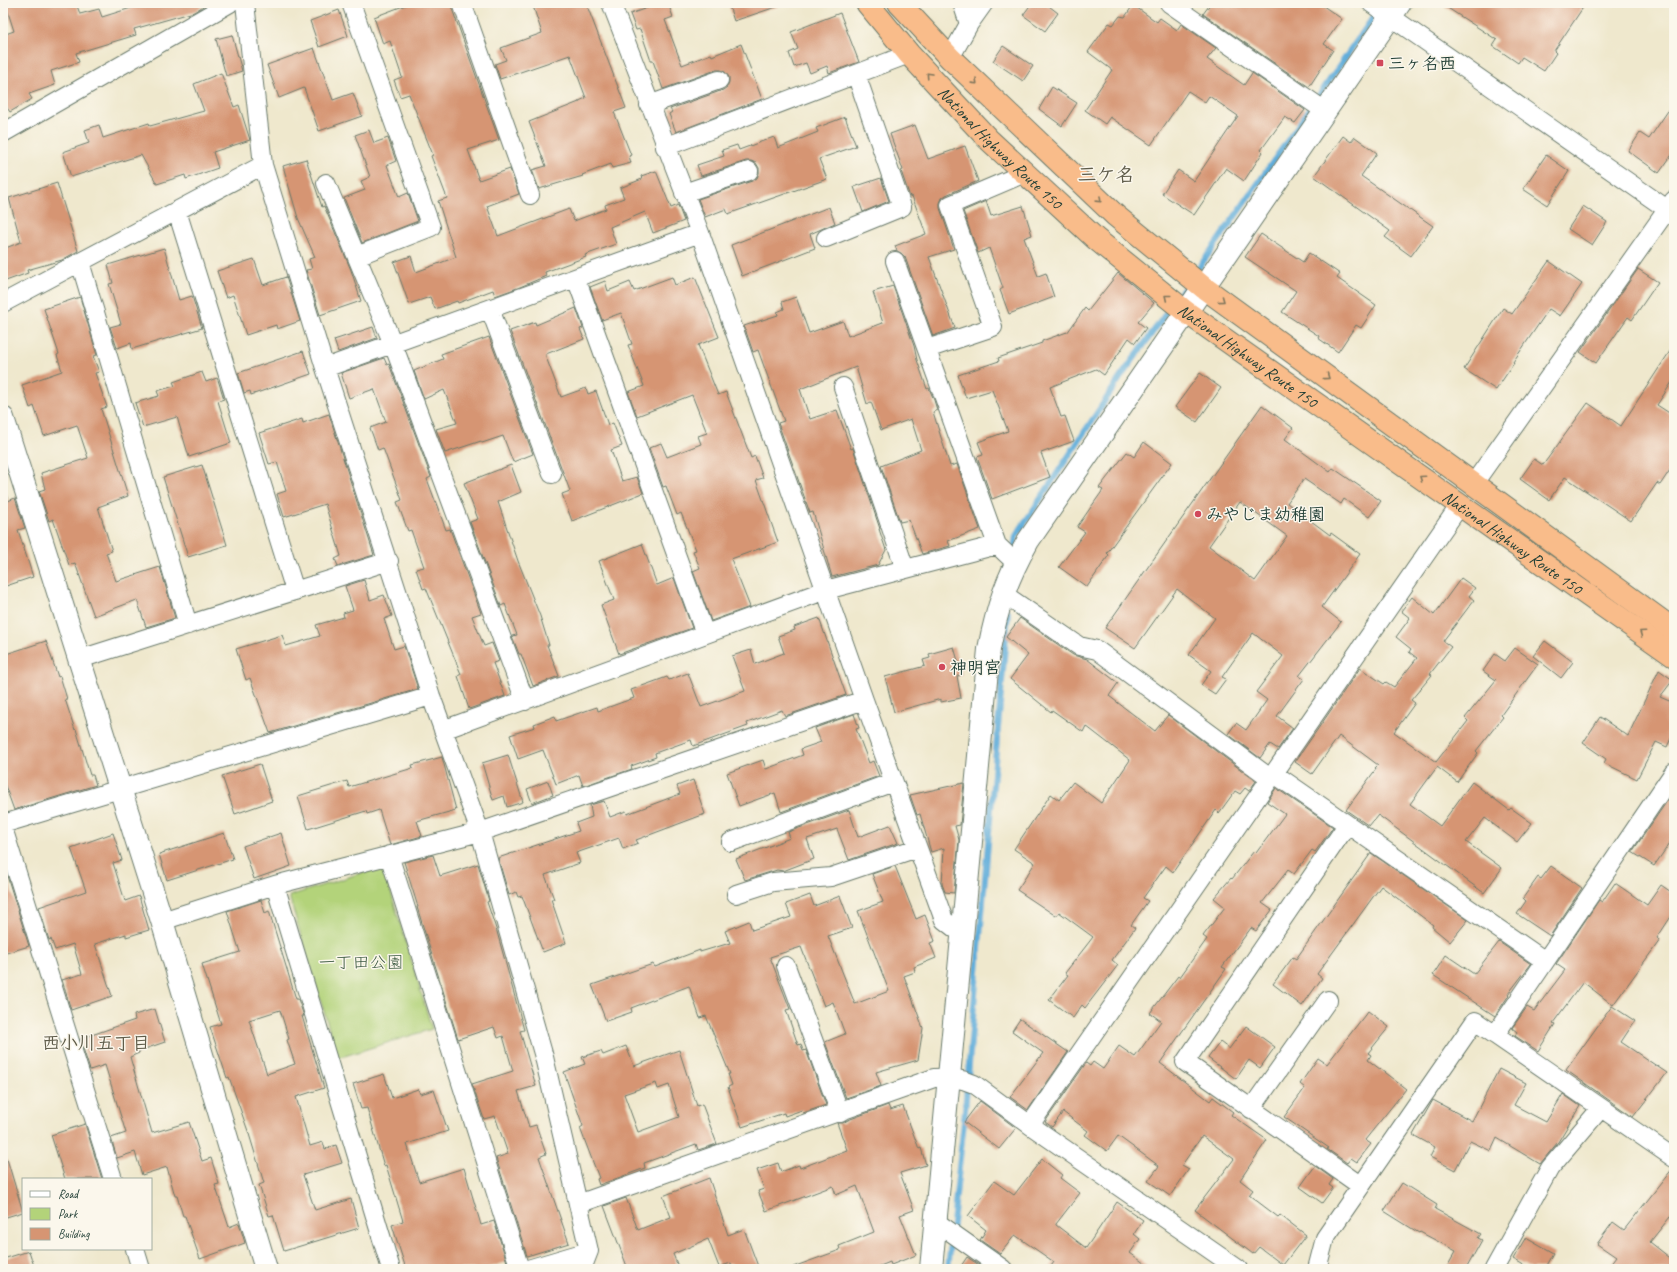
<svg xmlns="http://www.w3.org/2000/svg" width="1677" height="1272" font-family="Caveat,'Klee One',sans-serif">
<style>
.green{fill:#b3d37a;stroke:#698857}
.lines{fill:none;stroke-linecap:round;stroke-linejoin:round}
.stream{stroke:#61adda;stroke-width:6}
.building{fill:#d69573;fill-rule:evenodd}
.minor-casing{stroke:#68796a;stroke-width:20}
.tertiary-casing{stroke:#68796a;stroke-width:24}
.trunk-casing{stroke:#68796a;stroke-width:24}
.minor{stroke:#fff;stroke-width:18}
.tertiary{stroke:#fff;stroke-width:22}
.trunk{stroke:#f9bc8a;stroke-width:22}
.oneway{stroke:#81765b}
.poi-dot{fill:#d1495b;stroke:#fbf7ec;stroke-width:1.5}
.labels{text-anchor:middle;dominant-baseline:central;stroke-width:3;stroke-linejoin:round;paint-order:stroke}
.poi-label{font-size:17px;font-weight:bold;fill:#1f3d34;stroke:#fbf7ec;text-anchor:start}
.street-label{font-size:17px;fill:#1f3d34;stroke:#fbf7ec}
.park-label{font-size:17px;fill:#3d5b42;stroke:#fbf7ec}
.neighbourhood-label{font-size:18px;font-weight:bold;fill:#5f5c4a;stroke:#fbf7ec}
.quarter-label{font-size:19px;font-weight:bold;fill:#5f5c4a;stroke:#fbf7ec}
</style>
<rect width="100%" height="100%" fill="#fbf7ec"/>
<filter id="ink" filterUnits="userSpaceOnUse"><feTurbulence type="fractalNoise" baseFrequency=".025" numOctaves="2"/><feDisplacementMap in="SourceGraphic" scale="8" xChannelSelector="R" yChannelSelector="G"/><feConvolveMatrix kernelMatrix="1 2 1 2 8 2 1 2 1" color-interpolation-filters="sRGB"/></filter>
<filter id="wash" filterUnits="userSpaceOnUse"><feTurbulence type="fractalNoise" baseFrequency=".012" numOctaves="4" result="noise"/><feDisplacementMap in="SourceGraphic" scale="16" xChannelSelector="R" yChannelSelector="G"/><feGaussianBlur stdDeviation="0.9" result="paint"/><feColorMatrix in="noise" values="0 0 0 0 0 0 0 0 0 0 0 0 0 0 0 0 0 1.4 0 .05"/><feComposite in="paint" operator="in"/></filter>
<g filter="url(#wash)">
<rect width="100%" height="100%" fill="#efe8cd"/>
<path class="green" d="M383,866L432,1029L338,1058L289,896Z"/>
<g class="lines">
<path class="stream" d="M1014,549L1016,536L1120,378L1220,238L1379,9
M948,1269L964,1122L1008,612"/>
</g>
<g id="blocks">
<path class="building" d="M5,3H76L80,14L99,9L102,17L147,3H208L194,12L134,29L136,35L76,53L79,62L51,71L55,85L29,94L32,99L10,112L3,102V35L14,31Z
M411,3H450L499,140L468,150L479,180L510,169L519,194L487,206L498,236L569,209L574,221L606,209L605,205L624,198L620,188L642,179L641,176L656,171L671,208L678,205L684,221L653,233L645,212L610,227L616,244L585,255L586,257L545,272L546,276L520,287L495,296L493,290L458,303L457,301L435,309L430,297L409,304L394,262L411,256L416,272L456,257L438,201L447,198L431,156L433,155L409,94L400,97L394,80L402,77L390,41L383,44L374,17Z
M532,3H586L626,108L614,112L631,155L629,156L631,163L612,168L611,164L582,175L583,176L539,189L532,170L546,166L529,122L579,102V101L586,98L570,55L500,79L495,64L506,60L501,48L542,33Z
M661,3H668L673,17L665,20L682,65L711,54L712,56L741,44L762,99L676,132L669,114L672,112L670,109L723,90L727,87L729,82V77L725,72L721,70H716L663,89L653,61H651L640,29L636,30L630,14Z
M728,3H778L779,6L734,21Z
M1032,3H1045L1058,13L1045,31L1023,15Z
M1211,3H1319L1342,19L1324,44L1333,50L1309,87L1203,14Z
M1440,3H1586L1554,51L1556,53L1544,71L1522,57L1518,63L1493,46L1497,40Z
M1133,5L1157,22L1160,18L1177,30L1181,24L1216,48L1207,59L1244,85L1252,73L1305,110L1295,123L1285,117L1261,150L1263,152L1244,181L1226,168L1194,215L1162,194L1178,170L1194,181L1238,116L1209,96L1205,102L1188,91L1151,145L1110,117L1105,124L1085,110L1112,70L1088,52L1109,23L1113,25L1120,16L1125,17Z
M339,10L348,36L319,47L310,21Z
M840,13L859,62L829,73L827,66L810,73L806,63L794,67L789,53L798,49L791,32Z
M232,35L242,71L226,76L216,39Z
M1003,46L1033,66L1023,81L993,61Z
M314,48L333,100L353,93L362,116L319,131L304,88L279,98L267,65Z
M221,73L234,107L239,105L250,140L213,152L218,168L186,179L185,175L157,184L141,155L71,177L63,152L89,143L85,130L99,125L103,138L149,123L150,126L204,111L194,84Z
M1052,87L1077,103L1062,126L1039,109Z
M1674,102V152L1659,173L1628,151L1640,133L1649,139Z
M845,117L856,146L819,159L827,179L728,214L726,209L705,217L698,199L752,181L757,178L759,173V168L756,163L751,161H746L701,176L697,165L724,156L722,150L737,145L739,150L774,137L778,148L818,132L816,128Z
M915,125L928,159L965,146L978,181L946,195L942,198L940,203V208L954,249L929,257L955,328L933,336L905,257L901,253L897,251L895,246L926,234L912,196L910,197L901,171L903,170L890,134Z
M369,130L374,143L388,138L396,161L387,165L399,197L408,193L418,221L362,243L344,198L365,190L361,181L370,177L355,135Z
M1343,136L1351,142L1355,137L1377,153L1361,176L1433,226L1411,256L1385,237L1390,231L1314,176Z
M1546,155L1569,171L1547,205L1523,189Z
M306,159L322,207L324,206L351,270L361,301L320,315L306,270L312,269L309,259L315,257L298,218L283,166Z
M881,178L889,201L863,212L854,187Z
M57,183L78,251L62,260L27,270L28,273L3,282V249L21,242L9,198Z
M986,201L991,216L1023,206L1032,235L1024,238L1038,276L1046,273L1054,297L1009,314L1000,290L1003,288L989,248L978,253L963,211Z
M1583,206L1607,222L1592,245L1568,229Z
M829,207L835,223L810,234L815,248L742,276L731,245Z
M1261,234L1303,262L1309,253L1340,274L1337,278L1376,305L1361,328L1356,325L1338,352L1318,338L1319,336L1282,312L1296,291L1245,257Z
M164,248L179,300L192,296L202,328L132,349L131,343L117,348L110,327L121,324L109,284L113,283L108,265Z
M254,259L263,285L286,277L300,321L277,329L276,325L246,335L233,295L226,298L217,271Z
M1549,261L1582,284L1560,316L1549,309L1513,362L1514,363L1496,390L1464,369L1503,308L1512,314Z
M1638,269L1658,282L1632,320L1628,317L1596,363L1580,352Z
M1118,273L1154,303L1138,322L1146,328L1135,343L1129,338L1104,375L1096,369L1050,387L1061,417L1065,416L1074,441L1041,453L1050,477L992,499L977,457L983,455L978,442L1008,431L992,390L966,398L958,375L999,361L998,358L1042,343V341L1067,332V333L1085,308L1088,311Z
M672,277L675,285L695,277L719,337L698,345L718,395L726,392L751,458L755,456L763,478L756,480L778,542L731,559L750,607L711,621L693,571L700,568L693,551L696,550L681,513L677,515L666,486L663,487L649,448L661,443L667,457L701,444L698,436L707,433L692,395L637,416L628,392L644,386L628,345L632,344L621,313L602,320L590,287L605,281L608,291L630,282L634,291Z
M893,286L914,346L917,360L927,389L929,388L934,400L937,410L933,412L950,466L957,464L980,529L948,541L950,546L922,554L909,520L900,522L881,466L921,450L911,419L881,430L871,402L867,404L856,367L800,389L810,419L837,410L851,449L853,448L880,529H879L886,550L878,565L832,577L813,512L810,513L778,423L784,421L758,350L753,352L744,326L778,315L777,312L784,309L782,302L796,297L809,333L843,321L848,336L883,323L873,292Z
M80,297L97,355L93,356L99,372L95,373L107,407L101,409L128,496L98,507L112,551L106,553L116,581L160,567L175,618L146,627L137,600L94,616L75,563L69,565L53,519L49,521L39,491L45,489L41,473L88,458L77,425L44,436L34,406L30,408L22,385L62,371L57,355L59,354L44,309Z
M576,308L583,328L580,329L584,339L546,354V357L561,397L586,388L588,394L596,391L608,425L613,423L622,446L611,450L622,481L637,477L643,493L572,521L562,494L570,491L510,331L535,322L536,325Z
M373,327L377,338L338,352L334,340Z
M489,337L533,454L513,462L503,436L482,443L481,441L445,453L436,429L457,423L444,390L424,399L414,371L443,359L441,354Z
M1674,345V379L1657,405L1674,416V464L1660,485L1657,483L1631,521L1565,477L1549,500L1520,479L1534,459L1543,465L1588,403L1621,426Z
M303,351L311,374L251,395L250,391L244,393L238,373Z
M384,358L387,365L389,364L395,380L431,477L427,479L446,530L450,529L481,613L472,616L484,646L492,643L499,661L493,663L505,696L469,709L458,676L461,674L426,588L423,589L416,569L424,567L411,530L408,531L397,502L402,500L383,448L378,450L370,428L386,422L374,389L349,398L341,373Z
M202,372L206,382L217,378L218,380L224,399L218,401L231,443L189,457L177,417L143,427L135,403L159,396L157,391L175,386L173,382Z
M1200,373L1221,388L1197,422L1175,407Z
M1262,405L1293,428L1285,439L1330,472L1333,468L1381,501L1369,517L1344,499L1341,504L1304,479L1287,503L1330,535L1331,533L1360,554L1322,607L1341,622L1299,676L1304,679L1277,716L1293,728L1278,749L1270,744L1260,758L1228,734L1236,723L1246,730L1267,700L1256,692L1283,656L1253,633L1222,677L1226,679L1215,694L1201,685L1211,671L1189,655L1215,618L1177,589L1135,648L1105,628ZM1240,502L1287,536L1255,581L1209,546Z
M329,414L374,555L338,566L335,559L341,556L325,504L284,517L277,494L286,491L277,462L269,464L259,433L302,419L303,423Z
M1144,442L1172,463L1107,553L1109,555L1087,587L1059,567L1085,532L1077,527L1103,490L1099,488L1127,452L1134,457Z
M202,465L227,545L188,557L163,477Z
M511,465L521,492L498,502L518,561L540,616L549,645H547L559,676L533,686L521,654H519L512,636L517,635L505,604L501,606L470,522L478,519L464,483Z
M6,494L8,501L15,498L25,528L18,530L33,577L3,587V495Z
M642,544L657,585L674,578L692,628L619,654L601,605L614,600L599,561Z
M1461,578L1475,588L1469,596L1474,600L1443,641L1451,647L1430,674L1432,675L1411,700L1415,703L1394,732L1436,762L1468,721L1465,718L1496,680L1483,671L1495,654L1505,661L1515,648L1538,664L1501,715L1503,717L1476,751L1478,753L1457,782L1437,767L1410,804L1440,826L1472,782L1509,810L1511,808L1532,823L1517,842L1485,818L1466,842L1502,868L1484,893L1378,815L1369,826L1346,810L1376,769L1375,768L1378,765L1339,736L1312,774L1295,762L1360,668L1384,684L1386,682L1394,687L1417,658L1409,652L1411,649L1396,637L1410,618L1401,611L1412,597L1434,615Z
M364,580L370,600L384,595L392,616L384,619L394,649L404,646L418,689L270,733L250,678L246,680L236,649L282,635L286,646L320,636L316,625L344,617L343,613L353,610L345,586Z
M819,618L846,695L785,716L782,710L747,723L748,726L693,746L691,740L655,753L656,757L631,766L632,769L583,786L579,775L556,784L543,750L518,759L510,735L535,727L534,724L555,716L556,721L597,707L598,711L634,698L631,690L667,677L669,680L688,673L701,707L745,691L732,656L751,650L755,664L784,653L778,636L795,630L794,627Z
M1020,618L1073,655L1087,659L1118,683L1109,696L1155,731L1168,715L1256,781L1249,791L1245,788L1240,794L1235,791L1219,813L1216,810L1173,872L1166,866L1143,898L1148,901L1131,925L1135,928L1112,960L1118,965L1085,1008L1082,1005L1073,1018L1049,1000L1068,975L1065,973L1093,937L1059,912L1056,916L1017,890L1035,863L1014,849L1051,794L1059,800L1073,782L1101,803L1130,760L1086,726L1083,732L1052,710L1051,712L1010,679L1028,655L1006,637Z
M46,641L58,677L60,676L67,699H65L75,730L76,729L90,775H93L96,785L14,810L3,780V655Z
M1545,641L1573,662L1561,678L1533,656Z
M954,647L962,675L957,676L961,698L941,702V699L894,712L885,677L925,666L923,660L930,658L929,654Z
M1659,670L1673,680L1660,697L1674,703V732L1667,747L1656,742L1637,779L1604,763L1606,759L1583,743L1600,717L1628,736Z
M854,714L859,728L856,729L869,763L873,761L879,776L781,812L775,793L739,806L727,773L763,760L766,769L803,755L801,749L821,742L815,728Z
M508,755L523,802L507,807L504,796L493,800L482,763Z
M442,757L456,810L417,821L422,836L390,845L379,810L367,814L366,811L308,829L298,796L347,781L349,787L413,768L412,765Z
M260,764L272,801L235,814L222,776Z
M693,780L705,814L636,840L638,843L623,849L619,838L576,853L580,863L545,875L554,899H551L566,943L543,952L522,896L518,897L516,892L509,895L498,858L579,831L576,823L592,817L590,805L604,801L610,817L626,811L627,814L680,794L677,786Z
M548,781L553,795L532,803L527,789Z
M964,783L960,825L955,826L959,840L954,893L945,892L942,884L944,848L931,852L920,814L917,815L910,795Z
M1276,788L1333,827L1315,852L1312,850L1294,874L1288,870L1262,903L1272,910L1256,931L1251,928L1222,967L1226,969L1160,1063L1210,1101L1213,1097L1233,1112L1231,1115L1267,1140L1240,1180L1253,1190L1249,1195L1278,1217L1280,1215L1306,1235L1283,1265L1259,1247L1253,1254L1195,1210L1234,1159L1202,1136L1182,1165L1189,1169L1170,1196L1148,1181L1159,1166L1118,1136L1107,1151L1085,1135L1088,1131L1063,1112L1052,1127L1045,1122L1086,1063L1090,1066L1093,1062L1103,1069L1119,1046L1135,1057L1161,1021L1150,1013L1178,976L1180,977L1207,939L1203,936L1225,907L1214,898L1231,878L1232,879L1254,851L1256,853L1285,814L1267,802Z
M1674,791V837L1654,866L1632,852Z
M849,810L858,837L890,825L898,843L849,860L837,829L807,839L814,859L783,871L777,870L745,880L736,859L790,838L788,832Z
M113,833L122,860L113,863L125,901L139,896L149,930L126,937V934L95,944L112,996L71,1010L62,980L82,974L73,944L55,950L51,939L49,940L39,907L86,891L71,848Z
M224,833L233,859L167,880L159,854Z
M281,833L291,866L254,879L243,846Z
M1371,853L1468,920L1450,942L1432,927L1433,925L1381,886L1317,974L1322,978L1302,1006L1273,984L1293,957L1296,959Z
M433,855L440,876L478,864L489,901L487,902L497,932L524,1030L520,1031L536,1086L518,1091L529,1127L536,1125L546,1154L539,1157L569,1243L527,1256L496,1158L508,1154L495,1116L484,1119L472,1084L513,1071L503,1036L498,1038L494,1027L458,1039L417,907H418L404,862Z
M3,863L29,946L3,954Z
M895,866L916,919L925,915L935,941L930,943L936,958L914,967L915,972L904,976L923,1028L918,1060L876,1072L881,1086L846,1098L825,1042L845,1034L833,1002L824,1006L801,947L770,957L790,1009L786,1010L798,1045L801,1044L803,1051L806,1050L826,1105L803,1113L802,1110L785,1116L784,1113L742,1127L728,1087L732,1085L728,1074H730L706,1016L700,1018L689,986L631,1008L632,1012L606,1021L592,985L653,964L655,967L700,950V952L730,943L725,931L749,921L752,930L791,917L786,904L810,895L814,906L840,896L852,928L828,936L855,1004L889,991L858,911L883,902L872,874Z
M1551,866L1582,888L1550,936L1517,914L1526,901L1523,898L1538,877L1541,879Z
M1615,883L1647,905L1661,885L1674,894V912L1657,938L1660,940L1613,1005L1583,982L1553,1023L1555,1024L1538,1051L1515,1036L1517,1032L1512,1028L1527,1007L1534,1011L1565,970L1556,964L1599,900L1602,902Z
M261,900L265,913L269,911L296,999H298L304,1016H302L324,1088L296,1097L310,1146L323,1142L325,1149L336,1145L342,1163L303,1175L315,1210L351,1199L359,1228L284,1251L273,1215L269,1216L259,1185L264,1183L249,1134L229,1077L227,1078L210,1027L221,1024L202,964L240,952L227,911ZM280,1010L289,1039L287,1040L295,1064L267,1074L249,1020Z
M1499,942L1531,964L1508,994L1509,995L1495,1016L1433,975L1446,955L1474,974Z
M1612,1006L1635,1021L1621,1042L1667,1073L1633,1117L1566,1070Z
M155,1009L165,1042L139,1051V1053L130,1057L152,1133L189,1122L202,1161L211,1158L219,1184L215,1185L229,1227L239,1223L245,1243L200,1259L185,1216H183L177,1196H175L167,1167L142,1175L135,1152L117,1158L111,1138L126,1133L105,1065L90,1070L80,1039L135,1020L134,1015Z
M1368,1011L1389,1027L1368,1053L1371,1055L1368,1060L1406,1089L1365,1140L1371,1144L1357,1162L1351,1158L1347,1163L1327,1149L1329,1148L1284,1117L1305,1088L1300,1084L1318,1058L1327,1064Z
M1020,1019L1068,1052L1028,1110L1010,1097L1043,1053L1012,1031Z
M1246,1026L1275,1047L1260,1068L1249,1060L1236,1079L1208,1058L1220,1042L1229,1049Z
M626,1046L634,1066L679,1050L697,1106L702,1104L717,1144L698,1150L696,1144L644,1163L645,1168L599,1185L597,1179L599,1178L580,1128L583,1126L564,1072L585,1064L582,1057L601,1051L603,1055ZM656,1083L658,1089L669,1085L679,1117L638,1132L624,1094Z
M1499,1069L1526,1083L1514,1105L1546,1122L1563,1094L1580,1106L1558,1142L1540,1164L1497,1138L1491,1151L1470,1141L1455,1170L1430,1157L1435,1147L1413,1135L1433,1100L1472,1121Z
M384,1074L392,1098L418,1089L420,1094L434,1090L448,1131L407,1144L419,1182L464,1168L481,1225L494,1221L507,1262L484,1269H406L392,1225L403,1221L386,1165L384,1166L367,1108L361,1109L353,1084Z
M980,1101L1016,1128L999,1149L964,1122Z
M888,1105L890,1110L903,1106L919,1149L921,1148L926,1165L900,1173L914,1210L900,1215L916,1255L891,1265L890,1262L873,1269H793V1267L840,1250L839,1246L874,1232L857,1186L836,1195L833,1186L766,1211L758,1191L764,1189L757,1170L778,1163L781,1172L799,1165L800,1168L847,1150L837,1123H843L848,1120Z
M85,1124L102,1179H65L51,1135Z
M7,1159L23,1212L3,1218V1160Z
M1042,1159L1062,1175L1060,1178L1080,1193L1056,1224V1225L1086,1248L1117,1202L1143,1220L1134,1234L1140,1239L1130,1253L1152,1269H1049L1054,1262L1015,1235L1000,1254L980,1240L986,1230L968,1216L994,1181L1014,1195Z
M1315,1166L1333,1179L1329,1185L1333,1188L1322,1203L1300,1187Z
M1673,1168H1674V1212L1650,1242L1674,1261V1269H1607L1616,1257L1597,1244L1613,1222L1624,1230Z
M709,1178L728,1235L744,1229L759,1269H733L731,1263L719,1267L708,1239L673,1254L679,1269H628L604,1206L626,1198L638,1230L671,1217L663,1196Z
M1402,1183L1437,1205L1435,1209L1481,1234L1478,1238L1482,1240L1466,1269H1446L1456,1251L1420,1232L1419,1233L1384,1211Z
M1526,1237L1554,1253L1545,1269H1531L1513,1259Z
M29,1251L35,1269H3V1259Z
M967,1257L985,1269H959Z"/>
</g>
</g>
<g filter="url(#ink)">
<use href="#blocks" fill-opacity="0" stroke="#68796a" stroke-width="1"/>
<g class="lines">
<g class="minor-casing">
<path id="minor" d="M245,3L263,165L325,368L431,696L480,832L544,1057L589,1251L582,1269
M351,3L431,227L357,256
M462,3L530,195
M611,3L700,233L864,700L944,920L962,934
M962,3L969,24
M1169,3L1325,111
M1371,3L1674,214
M950,58L969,24L984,3
M649,105L719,80
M3,133L230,3
M665,147L909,54
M326,183L393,344L525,701
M684,193L749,171
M177,211L295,591
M826,238L902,207L856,74
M895,261L997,545L1016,563
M80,262L188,625
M576,278L705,634
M3,303L263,165
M490,309L552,474
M927,349L993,327L950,205L1025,173
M325,368L700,233
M843,387L905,569
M1474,483L1674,200
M1002,593L1079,646L1097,650L1270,778
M80,659L389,561
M443,730L826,590L997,545
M1273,773L1545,961
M3,824L431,696
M1347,825L1185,1062L1361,1186
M3,828L113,1179
M731,842L893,782
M389,855L520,1269
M275,885L391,1269
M736,894L773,882L831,877L917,848
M162,921L275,885L480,832L864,700
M786,966L840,1113
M1495,1035L1674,772
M1251,1109L1328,1000
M1030,1125L1460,505
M578,1204L934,1078C949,1077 960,1078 974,1084L1030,1125L1238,1269
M935,1221L1003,1269
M135,1249L141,1269
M528,1269L589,1251
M1317,1269L1325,1238L1475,1021L1674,1158
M1494,1269L1550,1168L1601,1108"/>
</g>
<g class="tertiary-casing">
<path id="tertiary" d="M3,418L162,921L266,1269
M931,1269L989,649C997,608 1007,578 1028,541L1400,3"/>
</g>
<g class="trunk-casing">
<g id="trunk">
<path id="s1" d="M867,3L909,54L988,139L1096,239L1186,312L1674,656"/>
<path d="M899,3L950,58L1116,216L1203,287L1674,630"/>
</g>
</g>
<use href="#minor" class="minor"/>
<use href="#tertiary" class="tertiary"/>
<use href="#trunk" class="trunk"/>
</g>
<defs><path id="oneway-chevron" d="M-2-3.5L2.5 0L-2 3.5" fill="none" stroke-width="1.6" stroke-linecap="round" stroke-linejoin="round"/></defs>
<g class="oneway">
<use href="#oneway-chevron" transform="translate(929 75) rotate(-133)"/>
<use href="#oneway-chevron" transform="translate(975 82) rotate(44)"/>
<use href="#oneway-chevron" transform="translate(1099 200) rotate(44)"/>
<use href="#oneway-chevron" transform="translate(1167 297) rotate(-141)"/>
<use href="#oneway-chevron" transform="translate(1222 300) rotate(36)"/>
<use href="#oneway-chevron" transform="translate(1327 377) rotate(36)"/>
<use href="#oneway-chevron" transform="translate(1422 478) rotate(-145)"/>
<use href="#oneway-chevron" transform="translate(1642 633) rotate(-145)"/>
</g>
</g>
<g class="poi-dot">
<rect x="1376" y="59" width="8" height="8" rx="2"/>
<circle cx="1198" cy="514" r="4"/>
<circle cx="942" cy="667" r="4"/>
</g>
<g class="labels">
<g class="poi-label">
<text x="1388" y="63">三ヶ名西</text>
<text x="1206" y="514">みやじま幼稚園</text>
<text x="950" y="667">神明宮</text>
</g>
<g class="street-label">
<text stroke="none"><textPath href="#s1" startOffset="197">National Highway Route 150</textPath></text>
<text stroke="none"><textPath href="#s1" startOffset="521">National Highway Route 150</textPath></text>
<text stroke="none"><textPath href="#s1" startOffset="845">National Highway Route 150</textPath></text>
</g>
<g class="park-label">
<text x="361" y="962">一丁田公園</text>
</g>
<g class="neighbourhood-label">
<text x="96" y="1043">西小川五丁目</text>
</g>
<g class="quarter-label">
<text x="1106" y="175">三ケ名</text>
</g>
</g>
<rect width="1677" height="1272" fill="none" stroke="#fbf7ec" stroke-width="16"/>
<rect x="22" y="1178" width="130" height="72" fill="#fbf7ec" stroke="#a3ada2"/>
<rect x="30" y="1191" width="20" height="6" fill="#ffffff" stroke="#a3ada2"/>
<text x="58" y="1198" font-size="12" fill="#1f3d34">Road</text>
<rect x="30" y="1208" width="20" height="12" fill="#b3d37a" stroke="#a3ada2"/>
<text x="58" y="1218" font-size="12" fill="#1f3d34">Park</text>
<rect x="30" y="1228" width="20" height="12" fill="#d69573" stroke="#a3ada2"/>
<text x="58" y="1238" font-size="12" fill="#1f3d34">Building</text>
</svg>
